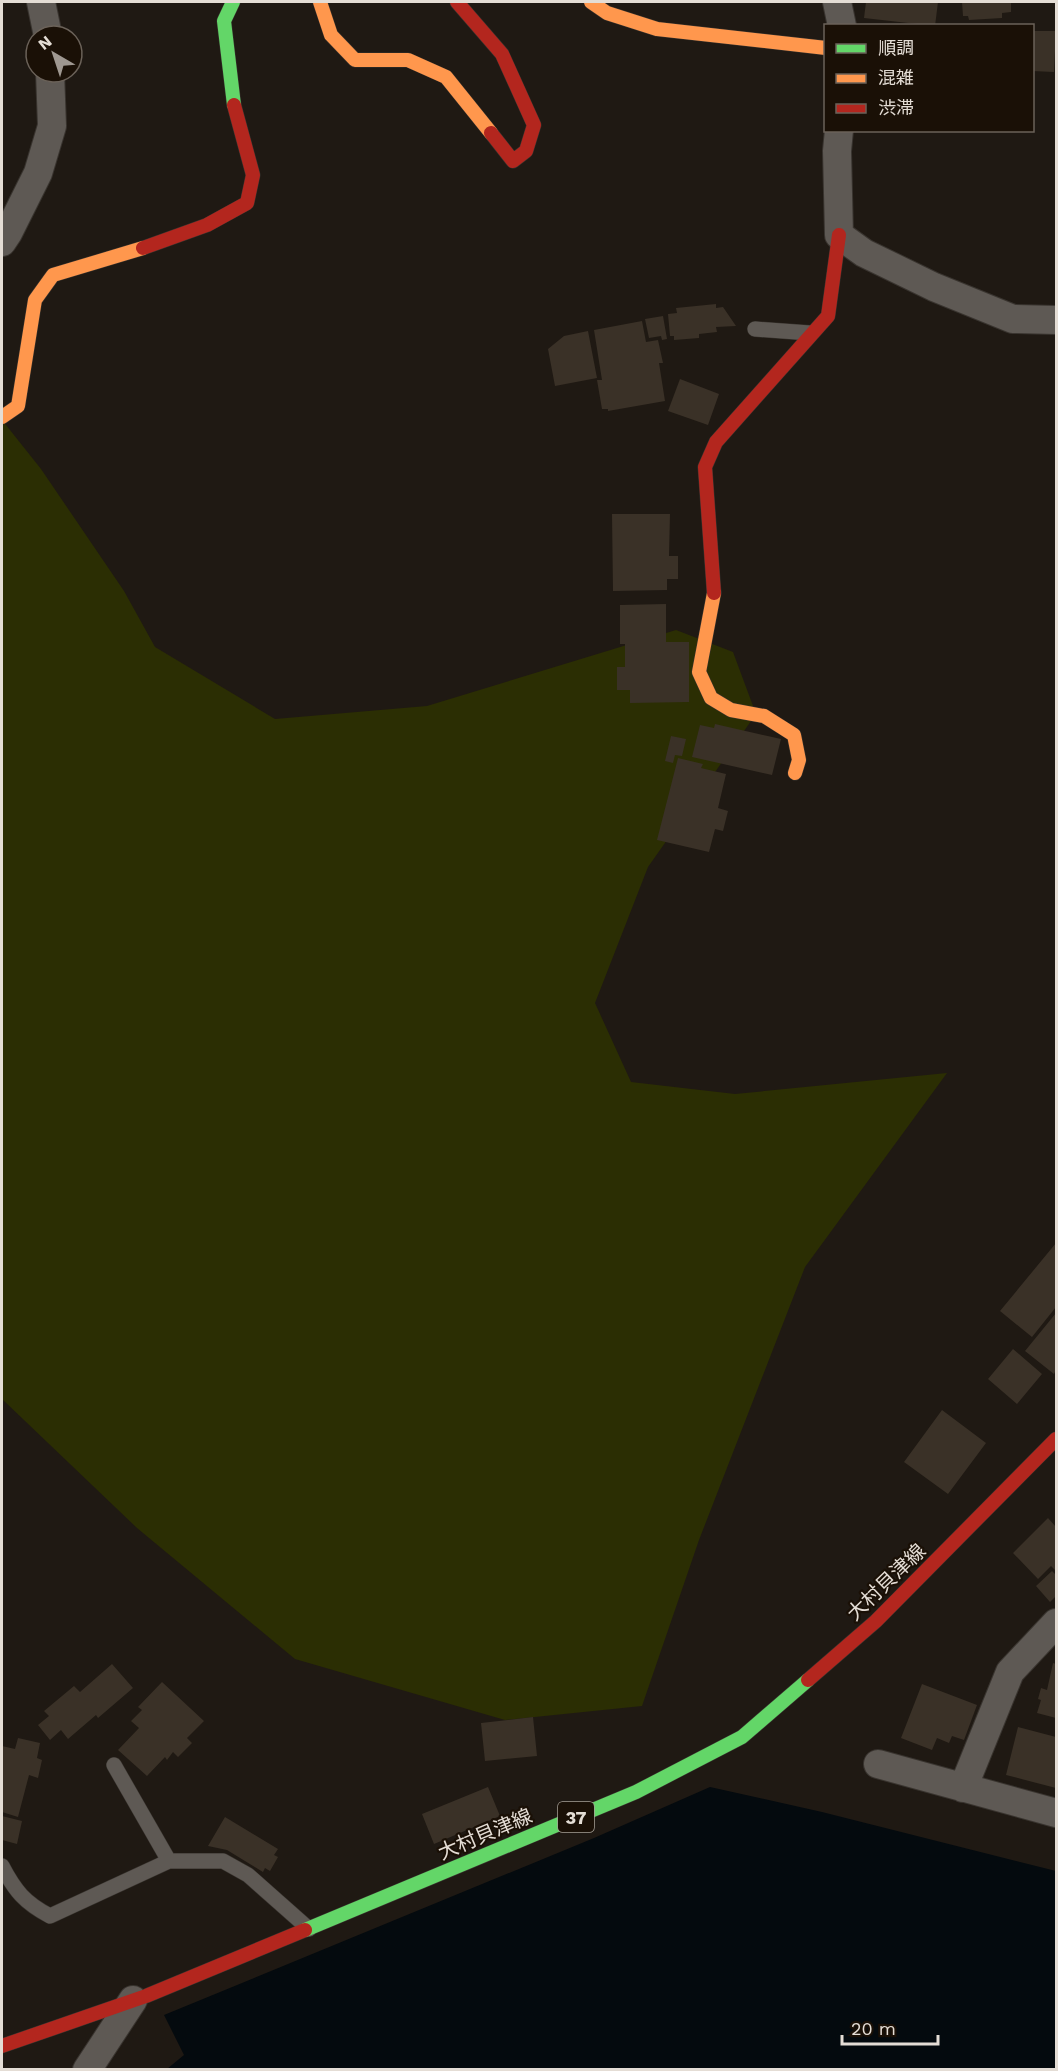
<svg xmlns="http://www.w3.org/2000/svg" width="1058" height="2071" font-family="'Work Sans','Noto Sans JP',sans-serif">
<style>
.green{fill:#2b2e03}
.water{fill:#040a0e}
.building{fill:#3a3127}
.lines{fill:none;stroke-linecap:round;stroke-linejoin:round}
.lane-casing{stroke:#39342f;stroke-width:16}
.street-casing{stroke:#39342f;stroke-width:30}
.fast-casing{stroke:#39342f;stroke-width:15}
.slow-casing{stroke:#39342f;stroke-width:15}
.jam-casing{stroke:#39342f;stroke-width:15}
.lane{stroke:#5e5954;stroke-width:15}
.street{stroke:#5e5954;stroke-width:28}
.fast{stroke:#63d668;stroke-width:14}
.slow{stroke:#ff974d;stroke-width:14}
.jam{stroke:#b3261e;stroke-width:14}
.labels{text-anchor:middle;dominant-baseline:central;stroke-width:4.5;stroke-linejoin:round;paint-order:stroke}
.shield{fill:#1a1006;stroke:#a7a097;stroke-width:1.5}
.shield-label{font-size:18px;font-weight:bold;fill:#e4ddd5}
.street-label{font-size:20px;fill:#e4ddd5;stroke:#1a1006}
</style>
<rect width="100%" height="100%" fill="#1f1913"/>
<path class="green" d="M2,420L41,469L124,591L155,647L275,719L427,706L676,630L733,652L756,714L648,867L595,1003L631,1082L735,1094L947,1073L805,1267L699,1540L642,1706L505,1720L295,1659L137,1528L2,1399Z"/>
<path class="water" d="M710,1787L822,1812L1056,1871V2069H167L184,2055L164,2015L594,1838Z"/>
<path class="building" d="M866,2H938L935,26L864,18Z
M962,2H1011V12L1002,13V18L969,20L968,16H963Z
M1032,31H1056L1054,72L1032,71Z
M716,304V308L723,307L736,326L716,327L717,332L699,334V338L674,340V336H670L668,314L677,313L676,308Z
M663,316L667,339L662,340L661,336L649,338L645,319Z
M642,321L646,342L658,340L663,363H659L665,401L608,411V409H602L597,380H602L594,330Z
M588,331L597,378L555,386L548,349L564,336Z
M680,379L719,394L708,425L668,411Z
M612,514H670L669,556H678V579H667V590L613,591Z
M666,604V642H689V702L630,703V690H617V667H625V644H620V605Z
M715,724L781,739L772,775L692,757L700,725L714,728Z
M671,736L686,739L682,756L675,755L673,763L665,761Z
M678,758L703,764L701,768L726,774L718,808L728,811L723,831L715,829L709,852L657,840Z
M1056,1243V1307L1032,1337L1000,1311Z
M1056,1313V1370L1054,1374L1025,1351Z
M1013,1349L1042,1374L1017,1404L988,1379Z
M942,1410L986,1443L948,1494L904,1462Z
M1048,1518L1056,1527V1571L1051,1566L1038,1579L1013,1553Z
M1052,1571L1056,1575V1596L1050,1602L1036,1586Z
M1053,1663L1056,1664V1718L1037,1713L1041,1700L1038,1699L1041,1688L1047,1690Z
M112,1664L133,1688L98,1718L96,1715L68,1739L61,1730L50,1740L38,1725L49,1716L44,1711L74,1686L80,1692Z
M162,1682L204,1721L187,1738L192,1743L178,1757L173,1752L167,1760L165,1757L147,1776L118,1750L139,1728L131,1721L142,1710L138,1707Z
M922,1684L977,1705L964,1740L952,1736L949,1743L937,1738L932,1750L901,1738Z
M533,1717L537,1756L485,1761L481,1723Z
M1018,1727L1056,1737V1788L1006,1775Z
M18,1738L40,1743L37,1758L42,1760L38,1778L29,1775L18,1817L2,1812V1746L15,1749Z
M488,1787L500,1816L434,1844L422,1814Z
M2,1816L22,1821L17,1844L2,1840Z
M225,1817L278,1849L274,1855L278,1857L270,1871L265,1868L263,1872L227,1850L208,1846Z"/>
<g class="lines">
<g class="lane-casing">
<path id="lane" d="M755,329L810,333
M114,1765L169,1861H223L248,1875L309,1929
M2,1866C15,1891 25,1903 50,1916L169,1861"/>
</g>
<g class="street-casing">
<path id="street" d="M41,2L48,36
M837,2L842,26
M839,130L837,151L839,235L864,253L934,287L1013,319L1056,320
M2,242L8,233L38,173L52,126L50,72
M878,1764L1056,1813
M963,1788L1010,1672L1056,1623
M87,2070L133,2000"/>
</g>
<g class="fast-casing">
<path id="fast" d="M233,2L224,21L234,105
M305,1930L636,1792L742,1737L808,1680"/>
</g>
<g class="slow-casing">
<path id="slow" d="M320,2L331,35L355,60H408L446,77L491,133
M591,2L607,13L657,29L826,48
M2,417L18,406L35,300L53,275L143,248
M714,593L699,672L711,698L731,710L764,716L794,735L799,760L795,773"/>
</g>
<g class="jam-casing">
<path id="jam" d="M457,2L502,54L534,125L526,151L513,161L491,133
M143,248L207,225L247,203L253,175L234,105
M714,593L705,467L716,442L828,316L839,235
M808,1680L876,1621L1056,1439
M2,2046L146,1996L305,1930"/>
</g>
<use href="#lane" class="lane"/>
<use href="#street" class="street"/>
<use href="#fast" class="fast"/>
<use href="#slow" class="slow"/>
<use href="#jam" class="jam"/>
</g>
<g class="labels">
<rect class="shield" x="558" y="1802" width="36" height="30" rx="4.5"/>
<g class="shield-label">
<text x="576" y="1817">37</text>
</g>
<g class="street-label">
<text transform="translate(886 1582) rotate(-44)">大村貝津線</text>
<text transform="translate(485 1834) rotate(-23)">大村貝津線</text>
</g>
</g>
<rect width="1058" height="2071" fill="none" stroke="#e4ddd5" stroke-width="6"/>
<rect x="824" y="24" width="210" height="108" fill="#1a1006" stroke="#6b6259" stroke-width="1.5"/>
<rect x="836" y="44" width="30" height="9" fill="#63d668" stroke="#6b6259" stroke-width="1.5"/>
<text x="878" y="54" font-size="18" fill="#e4ddd5">順調</text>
<rect x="836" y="74" width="30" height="9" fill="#ff974d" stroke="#6b6259" stroke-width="1.5"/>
<text x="878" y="84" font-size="18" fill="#e4ddd5">混雑</text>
<rect x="836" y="104" width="30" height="9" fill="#b3261e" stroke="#6b6259" stroke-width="1.5"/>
<text x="878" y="114" font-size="18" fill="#e4ddd5">渋滞</text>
<g transform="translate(54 54) rotate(321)"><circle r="28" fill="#1a1006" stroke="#6b6259" stroke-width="1.5"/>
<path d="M0-4.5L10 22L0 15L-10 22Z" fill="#9f9891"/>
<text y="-9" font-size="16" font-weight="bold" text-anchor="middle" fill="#e4ddd5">N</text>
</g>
<path d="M842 2035v9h96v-9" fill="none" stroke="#e4ddd5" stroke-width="3"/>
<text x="851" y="2035" font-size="18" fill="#e4ddd5" stroke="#1a1006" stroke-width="4.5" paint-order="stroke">20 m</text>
</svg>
